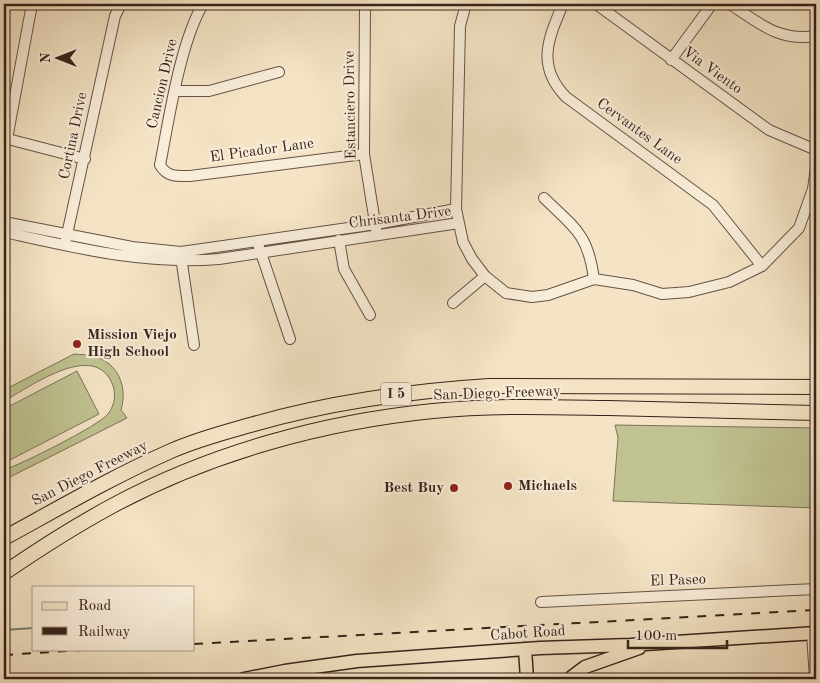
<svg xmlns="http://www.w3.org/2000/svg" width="820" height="683" font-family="'Old Standard TT',serif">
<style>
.grass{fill:#c0c291;stroke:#7c7256}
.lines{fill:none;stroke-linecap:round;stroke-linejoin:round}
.stream{stroke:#757f7b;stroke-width:2}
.minor-casing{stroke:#665346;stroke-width:12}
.major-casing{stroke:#37231b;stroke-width:15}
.highway-casing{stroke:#37231b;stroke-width:16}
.minor{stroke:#f8edd9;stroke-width:10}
.major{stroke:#f4e4c5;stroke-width:12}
.highway{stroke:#f4e4c5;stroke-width:14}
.rail{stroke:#37231b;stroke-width:2;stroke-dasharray:9 9;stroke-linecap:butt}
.poi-dot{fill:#8f2418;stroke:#f8edd9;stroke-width:2}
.labels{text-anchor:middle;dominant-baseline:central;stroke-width:4.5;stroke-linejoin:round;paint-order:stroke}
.shield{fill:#f8edd9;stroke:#716054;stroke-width:1}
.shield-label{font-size:14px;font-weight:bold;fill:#37231b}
.street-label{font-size:15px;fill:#37231b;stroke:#f8edd9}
.poi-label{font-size:15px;font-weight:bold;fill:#37231b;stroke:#f8edd9;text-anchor:start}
</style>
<rect width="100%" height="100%" fill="#f4e4c5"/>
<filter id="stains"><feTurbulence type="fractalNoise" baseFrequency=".004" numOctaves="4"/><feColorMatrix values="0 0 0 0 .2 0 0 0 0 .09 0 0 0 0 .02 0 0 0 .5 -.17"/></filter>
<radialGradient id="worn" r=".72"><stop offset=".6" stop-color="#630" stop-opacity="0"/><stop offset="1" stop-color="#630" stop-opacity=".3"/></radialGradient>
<path class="grass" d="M74,354C79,355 87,354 93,356C118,362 128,387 121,410L127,418L4,480V470C20,465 100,425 108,414C115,405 117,392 111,381C91,342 30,387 4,401V390Z
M77,371L99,414L4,463V409Z
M615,425L816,428V508L613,501L618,438Z"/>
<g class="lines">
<path class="stream" d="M4,630L34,628"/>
<g class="minor-casing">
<path id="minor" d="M203,4C180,43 169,119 160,165C167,177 176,176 190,176L364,154
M365,4L364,154L376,229
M466,4L460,26L456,209L463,242L472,259L485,276L506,293L532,297L548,295L594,279L633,285L662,294L689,292L729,282L762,266L799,228L813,189L816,168
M563,4C548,39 536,66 566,97L713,205L762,266
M596,4L769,130L816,150
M730,4C759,23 779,42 816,36
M671,60L712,4
M175,91H209L279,72
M4,138L85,159
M7,139L32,4
M544,198C575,228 588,234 594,279
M4,222L132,247L181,252L376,224L456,209
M4,232C76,248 144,265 219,259L459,223
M66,239L115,16L121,4
M339,240L344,269L370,315
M259,247L290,339
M181,257L194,345
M453,303L485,276
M541,602L816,589
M812,633L815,679"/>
</g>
<g class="major-casing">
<path id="major" d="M525,649L527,679
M244,679L285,671L357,661L540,648L630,645L816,633
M569,679L585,667L639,648"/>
</g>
<g class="highway-casing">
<path id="highway" d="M4,538C59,508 114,476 171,451C198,439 226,432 254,424C331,402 409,391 489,386L816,387
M4,573C39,549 75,526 112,506C210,453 323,422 433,411C491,405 549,407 608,408C677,410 747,411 816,413"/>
</g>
<use href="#minor" class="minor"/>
<use href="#major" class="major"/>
<use href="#highway" class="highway"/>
<path class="rail" d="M194,644L816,610
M4,655L98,649"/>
</g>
<g class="poi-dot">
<circle cx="77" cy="344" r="5"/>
<circle cx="508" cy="486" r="5"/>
<circle cx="454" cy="488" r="5"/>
</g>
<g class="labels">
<rect class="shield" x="381" y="382.5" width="30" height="23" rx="4"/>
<g class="shield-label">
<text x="396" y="394">I 5</text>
</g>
<g class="street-label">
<text transform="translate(712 71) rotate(36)">Via Viento</text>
<text transform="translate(163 84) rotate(-77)">Cancion Drive</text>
<text transform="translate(351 105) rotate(-91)">Estanciero Drive</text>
<text transform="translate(639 132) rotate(36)">Cervantes Lane</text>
<text transform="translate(74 136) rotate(-78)">Cortina Drive</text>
<text transform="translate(262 151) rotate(-8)">El Picador Lane</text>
<text transform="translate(400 218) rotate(-7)">Chrisanta Drive</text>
<text transform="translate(497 394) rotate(-2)">San Diego Freeway</text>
<text transform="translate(90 474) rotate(-27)">San Diego Freeway</text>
<text transform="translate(678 581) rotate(-2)">El Paseo</text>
<text transform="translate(528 634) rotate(-4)">Cabot Road</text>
</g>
<g class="poi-label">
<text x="87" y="335">Mission Viejo<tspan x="87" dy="17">High School</tspan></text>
<text x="518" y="486">Michaels</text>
<text x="444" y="488" text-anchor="end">Best Buy</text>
</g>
</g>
<rect width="820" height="683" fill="none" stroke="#f4e4c5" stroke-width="20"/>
<rect x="5" y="5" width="810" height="673" fill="none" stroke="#37231b" stroke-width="2.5"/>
<rect x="10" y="10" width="800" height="663" fill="none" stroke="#37231b"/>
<rect x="32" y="586" width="162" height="65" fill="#f8edd9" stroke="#ab9c8d"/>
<rect x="42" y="602" width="25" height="8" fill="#f4e4c5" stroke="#ab9c8d"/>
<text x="78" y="610" font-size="15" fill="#37231b">Road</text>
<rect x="42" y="627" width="25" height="8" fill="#37231b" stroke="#ab9c8d"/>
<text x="78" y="636" font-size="15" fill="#37231b">Railway</text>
<g transform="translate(58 58) rotate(270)" stroke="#f8edd9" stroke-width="4" paint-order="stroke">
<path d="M0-4L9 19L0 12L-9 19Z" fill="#37231b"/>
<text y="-8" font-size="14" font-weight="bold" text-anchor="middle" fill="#37231b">N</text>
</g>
<path d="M628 640v8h99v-8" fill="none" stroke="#37231b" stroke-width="2.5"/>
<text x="635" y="640" font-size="15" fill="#37231b" stroke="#f8edd9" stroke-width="4" paint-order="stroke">100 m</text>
<rect width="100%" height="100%" filter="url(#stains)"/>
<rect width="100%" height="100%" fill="url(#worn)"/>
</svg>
